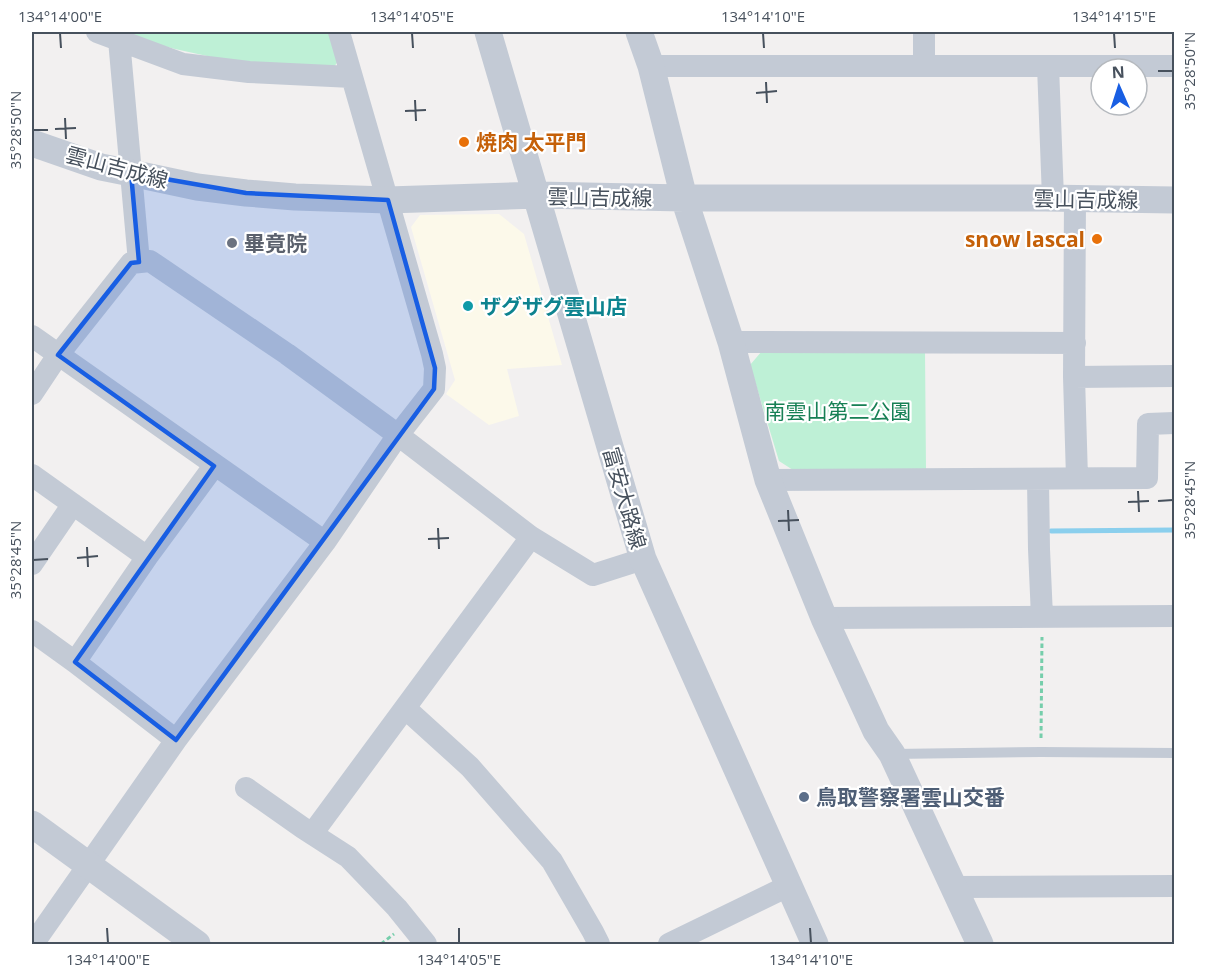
<svg xmlns="http://www.w3.org/2000/svg" width="1206" height="976" font-family="'Open Sans','Noto Sans JP',sans-serif">
<style>
.commercial{fill:#fcf9ea}
.green{fill:#bef0d6}
.lines{fill:none;stroke-linecap:round;stroke-linejoin:round}
.stream{stroke:#8bcfed;stroke-width:5}
.path{stroke:#76ceab;stroke-width:3;stroke-dasharray:4.5 3;stroke-linecap:butt}
.service{stroke:#c3cad5;stroke-width:10}
.minor{stroke:#c3cad5;stroke-width:22}
.tertiary{stroke:#c3cad5;stroke-width:27}
.marked{fill:#185ee3;fill-opacity:0.2;stroke:#185ee3;stroke-width:4.5;stroke-linejoin:round}
.ticks{fill:none;stroke:#47515d;stroke-width:2}
.food-dot{fill:#e8710a;stroke:#fff;stroke-width:2}
.worship-dot{fill:#6b7280;stroke:#fff;stroke-width:2}
.culture-dot{fill:#0f9aa8;stroke:#fff;stroke-width:2}
.service-dot{fill:#5c6f8a;stroke:#fff;stroke-width:2}
.labels{text-anchor:middle;dominant-baseline:central;stroke-width:4.5;stroke-linejoin:round;paint-order:stroke}
.food-label{font-size:21px;font-weight:bold;fill:#c56008;stroke:#fff;text-anchor:start}
.street-label{font-size:21px;fill:#47515d;stroke:#fff}
.worship-label{font-size:21px;font-weight:bold;fill:#5b616d;stroke:#fff;text-anchor:start}
.culture-label{font-size:21px;font-weight:bold;fill:#0d838f;stroke:#fff;text-anchor:start}
.park-label{font-size:21px;fill:#178055;stroke:#fff}
.service-label{font-size:21px;font-weight:bold;fill:#4e5e75;stroke:#fff;text-anchor:start}
.neatline{fill:none;stroke:#47515d;stroke-width:2}
.ticks-label{font-size:15px;text-anchor:middle;fill:#47515d}
</style>
<rect width="100%" height="100%" fill="#f2f0f0"/>
<path class="commercial" d="M499,214L524,234L562,365L507,369L519,416L489,425L446,394L455,380L411,227L420,215Z"/>
<path class="green" d="M112,32H332L340,59L333,68L230,61L175,49Z
M762,351H925L926,470H793L779,461L750,365Z"/>
<g class="lines">
<path class="stream" d="M1051,531L1174,530"/>
<path class="path" d="M1041,738L1042,637
M381,944L394,934"/>
<path class="service" d="M893,754L1041,752L1174,753"/>
<path class="minor" d="M97,32L183,64L249,72L352,77
M119,40L139,262
M651,66H1174
M924,66V32
M1048,66L1053,198
M1075,198L1074,377L1077,478
M32,336L325,542
M731,342L1075,343
M1074,377L1174,376
M32,394L58,355L131,263L150,261L287,354L398,435L531,537L593,575L643,559
M32,475L147,557
M1038,479L1039,549L1042,617
M768,480L1147,478L1148,424L1174,423
M32,564L73,504
M824,618L1174,616
M32,631L75,662L176,740
M75,662L147,557L214,466
M405,708L470,767L552,861L593,932L599,944
M246,788L303,828L348,857L397,908L426,944
M312,834L531,537
M954,887L1174,886
M33,944L176,740L325,542L398,435L434,389L435,368L432,354L339,32
M669,944L788,886"/>
<path class="tertiary" d="M488,32L643,559L815,944
M639,32L651,66L684,198L731,342L768,480L824,618L876,731L892,754L980,944
M32,143L101,167L131,173L197,187L246,193L295,197L388,200L537,195L684,198H1045L1174,200
M32,824L197,944"/>
</g>
<path class="marked" d="M131,173L246,193L388,200L435,368L434,389L176,740L75,662L214,466L58,355L131,263L139,262Z"/>
<path class="ticks" d="M60,33L61,48M412,33L413,48M763,33L764,48M1114,33L1115,48M1158,71H1173M766,82L767,103M756,93L777,91M415,100L416,121M405,111L426,110M65,118L66,139M55,129L76,128M33,130H48M1138,491L1139,512M1158,501L1173,500M1128,502L1149,501M788,510L789,531M778,521L799,520M438,528L439,549M428,539L449,538M87,547L88,567M77,558L98,556M33,560L48,559M107,928L108,943M459,928V943M810,928L811,943"/>
<g class="food-dot">
<circle cx="464" cy="142" r="6"/>
<circle cx="1097" cy="239" r="6"/>
</g>
<circle class="worship-dot" cx="232" cy="243" r="6"/>
<circle class="culture-dot" cx="468" cy="306" r="6"/>
<circle class="service-dot" cx="804" cy="797" r="6"/>
<g class="labels">
<g class="food-label">
<text x="476" y="142">焼肉 太平門</text>
<text x="1085" y="239" text-anchor="end">snow lascal</text>
</g>
<g class="street-label">
<text transform="translate(117 167) rotate(15)">雲山吉成線</text>
<text transform="translate(600 197) rotate(1)">雲山吉成線</text>
<text transform="translate(1086 199) rotate(1)">雲山吉成線</text>
<text transform="translate(625 498) rotate(74)">富安大路線</text>
</g>
<g class="worship-label">
<text x="244" y="243">畢竟院</text>
</g>
<g class="culture-label">
<text x="480" y="306">ザグザグ雲山店</text>
</g>
<g class="park-label">
<text x="838" y="411">南雲山第二公園</text>
</g>
<g class="service-label">
<text x="816" y="797">鳥取警察署雲山交番</text>
</g>
</g>
<rect width="1206" height="976" fill="none" stroke="#ffffff" stroke-width="66"/>
<g transform="translate(1119 87) rotate(357)"><circle r="28" fill="#ffffff" stroke="#b5b9be" stroke-width="1.5"/>
<path d="M0-4.5L10 22L0 15L-10 22Z" fill="#185ee3"/>
<text y="-9" font-size="16" font-weight="bold" text-anchor="middle" fill="#47515d">N</text>
</g>
<rect x="33" y="33" width="1140" height="910" class="neatline"/>
<g class="ticks-label">
<text x="60" y="22">134°14'00"E</text>
<text x="412" y="22">134°14'05"E</text>
<text x="763" y="22">134°14'10"E</text>
<text x="1114" y="22">134°14'15"E</text>
<text transform="translate(1190 71) rotate(-90)" y="5">35°28'50"N</text>
<text transform="translate(16 130) rotate(-90)" y="5">35°28'50"N</text>
<text transform="translate(1190 500) rotate(-90)" y="5">35°28'45"N</text>
<text transform="translate(16 560) rotate(-90)" y="5">35°28'45"N</text>
<text x="108" y="965">134°14'00"E</text>
<text x="459" y="965">134°14'05"E</text>
<text x="811" y="965">134°14'10"E</text>
</g>
</svg>
